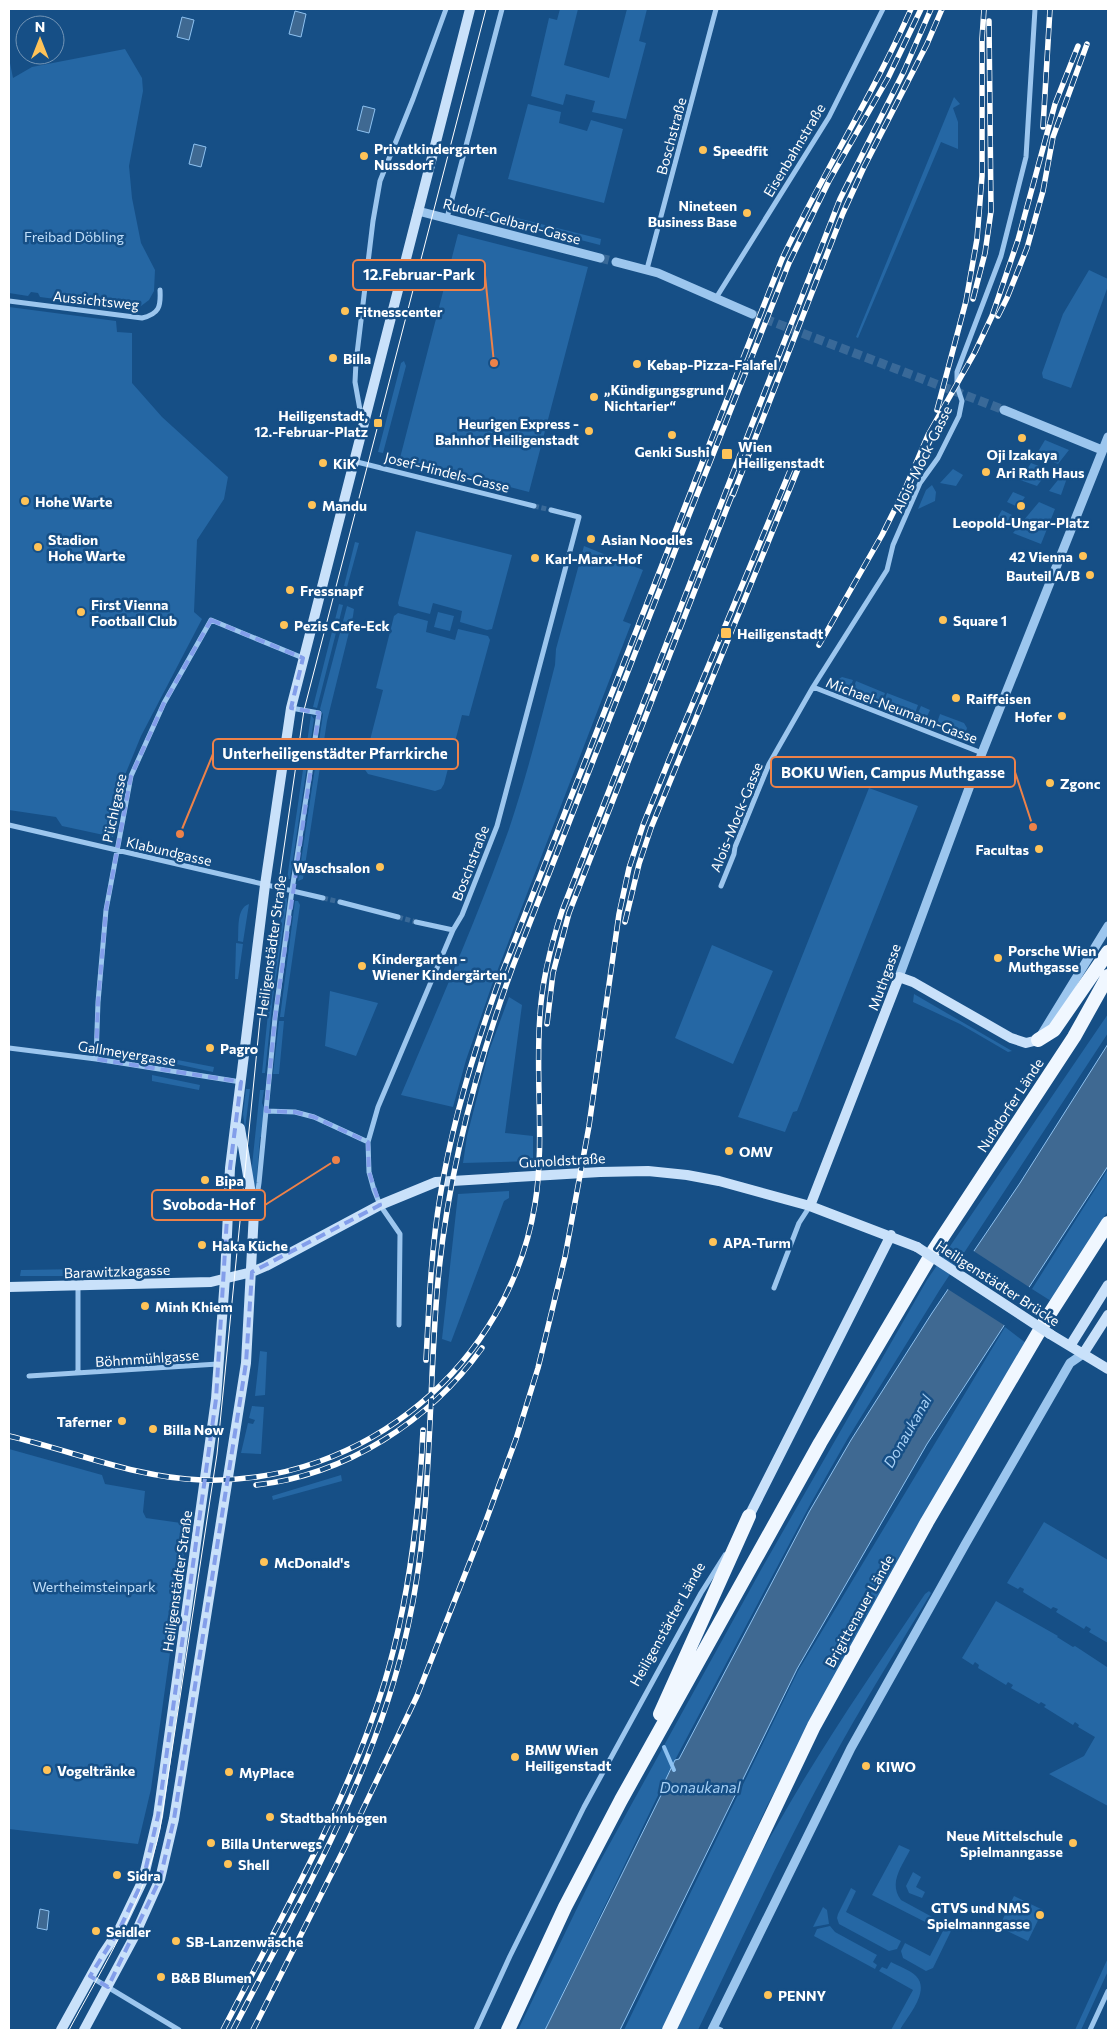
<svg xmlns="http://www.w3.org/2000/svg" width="1117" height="2039" font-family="Commissioner,sans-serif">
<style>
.green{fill:#2567a4}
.water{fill:#3f6992;stroke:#8ec2f1}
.pier{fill:#164f86}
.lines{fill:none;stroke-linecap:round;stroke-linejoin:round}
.stream{stroke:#8ec2f1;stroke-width:4}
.minor-tunnel{stroke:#396998;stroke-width:5;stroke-dasharray:5 2.5;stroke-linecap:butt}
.tertiary-tunnel{stroke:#396998;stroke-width:9;stroke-dasharray:9 4.5;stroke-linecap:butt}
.minor{stroke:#9cc6ee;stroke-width:5}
.tertiary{stroke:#9cc6ee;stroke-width:9}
.secondary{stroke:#c9e1fa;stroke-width:10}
.trunk{stroke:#f0f7ff;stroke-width:14}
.tram{stroke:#fff;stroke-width:1}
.rail-casing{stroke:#fff;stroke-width:5.5}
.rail{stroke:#164f86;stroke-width:4;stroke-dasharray:11;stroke-linecap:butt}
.secondary-bridge{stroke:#c9e1fa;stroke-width:10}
.marked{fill:none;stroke:#839eea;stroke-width:4;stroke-dasharray:10 6;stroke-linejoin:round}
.poi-dot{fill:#ffc358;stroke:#164f86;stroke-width:2}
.labels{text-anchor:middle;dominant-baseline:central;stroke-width:5;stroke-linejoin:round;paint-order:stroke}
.street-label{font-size:14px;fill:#fff;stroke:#164f86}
.poi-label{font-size:14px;font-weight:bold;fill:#fff;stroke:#164f86;text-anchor:start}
.park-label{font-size:14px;fill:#c1dffa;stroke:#164f86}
.water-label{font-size:15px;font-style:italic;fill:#a7d0f5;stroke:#164f86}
.leader{fill:none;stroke:#ee8249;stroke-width:2}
.callout-dot{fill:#ee8249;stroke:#164f86;stroke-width:2}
.callout{fill:#164f86;stroke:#ee8249;stroke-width:2}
.callout-label{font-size:15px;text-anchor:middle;font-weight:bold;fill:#fff}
</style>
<rect width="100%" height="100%" fill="#164f86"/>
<path class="green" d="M560,9H578L564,65L609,78L627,9H647L639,41L646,43L626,119L592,112L595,101L566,94L563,105L531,96L549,18L557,20Z
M125,49L142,78L143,91L129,166L132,198L141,243L155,270L154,291L149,300L141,306L132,309L40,297L38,293L31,292L28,296L9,293V58L13,78L32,67Z
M954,97L960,104L953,108L958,122V149L941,142L858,338L856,337Z
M528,104L561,112L559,123L587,131L591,120L623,129L604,203L508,179Z
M465,205L601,239L600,245L464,210Z
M458,234L588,267L529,492L400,458Z
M1089,270L1108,279V286L1071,388L1043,378L1042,373L1063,314Z
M9,307L116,321L117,332L132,333V383L162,417L228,477L224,499L197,540L194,612L202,619L141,736L125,775L113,837L62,826L56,817L9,810Z
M404,361L406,366L383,453L378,452L401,363Z
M1045,440L1069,450L1058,464L1036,455Z
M1031,463L1049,470L1037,486L1020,480Z
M953,469L963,475L956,486L940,483Z
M1062,475L1067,478L1061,495L1049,491Z
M932,485L936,492L935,501L918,509L926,490Z
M1013,492L1025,497L1018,507L1007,502Z
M1039,502L1055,509L1041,544L1013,533Z
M1002,510L1012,515L1002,529L993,525Z
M416,531L512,555L492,629L487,630L460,622L462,611L433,603L430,614L399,606L398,603Z
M355,542L359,543L347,587L344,586Z
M584,546L643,570L623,621L631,624L493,982L466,1060L453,1107L401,1095C438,1007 477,919 509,829C527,775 541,720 555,665L556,649Z
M339,604L343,605L317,708L313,707Z
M347,606L354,609L353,616L327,721L303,879L298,881L323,714L320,709Z
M438,612L454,616L450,631L434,627Z
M398,613L428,621L426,632L455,640L458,629L488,636L490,640L469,716L462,715L444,784L441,789L435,791L368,774L363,767L383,690L376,688L394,616Z
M842,677L853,680L848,694C842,692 837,686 837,680Z
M856,681L885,693L881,703L852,692Z
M887,693L918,705L914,716L883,704Z
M921,706L930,710L926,719L922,722L915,720Z
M940,714L964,723L967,728L965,735L939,724L938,720Z
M311,715L314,719L290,879H287Z
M869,788L918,806L797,1111L793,1112L785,1132L738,1117Z
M284,898H287V903L273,998L265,1073H262L269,1003Z
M295,901H298L300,905L284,1017H280Z
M249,904L243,942L238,941C239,930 236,908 249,904Z
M236,943L243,944L238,979H235Z
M712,945L773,971L733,1064L675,1038Z
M330,991L378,1003L356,1056L325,1046Z
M914,994L1012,1051L1008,1052L960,1024L913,1002Z
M509,997L522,1005L505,1133L533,1136V1161L463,1163L467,1136L489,1051Z
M1108,1014V1033L939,1291L848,1438L811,1503L675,1760L545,2030H518L598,1865L762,1568L927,1280Z
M279,1021H284L279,1074H273Z
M162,1057L214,1067L213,1072L162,1061Z
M152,1075L200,1085L199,1090L152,1081Z
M246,1089H250L245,1129L243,1114Z
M260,1090H264L262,1103L265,1110L262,1137H260L256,1190L251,1175Z
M1108,1169V1211L1051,1301L1032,1289Z
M509,1191V1198L504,1201L451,1342L442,1339L458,1194Z
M82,1269L80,1273L76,1276H20L21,1270Z
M1005,1327L1026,1343L974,1428L882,1591L767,1806L665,2030H624L798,1671Z
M260,1351L267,1352L265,1395L255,1396Z
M252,1406L264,1407L261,1454L241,1453L248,1423L253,1424L255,1420L249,1418Z
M9,1449L102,1475L105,1484L145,1491L143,1512L146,1518L188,1524L151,1789L138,1844L9,1829Z
M341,1475L342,1481L273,1500L272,1496Z
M1044,1522L1108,1560V1643L1089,1632L1091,1629L1086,1626L1084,1629L1056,1612L1058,1609L1053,1607L1051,1609L1023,1592L1024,1589L1020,1587L1018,1589L1007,1583Z
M929,1591L931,1593C901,1643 870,1692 842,1742C789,1836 744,1934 698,2030H677C708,1960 740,1888 779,1822C823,1744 875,1669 925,1594Z
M996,1601L1058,1636L1057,1637L1073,1647L1075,1646L1107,1667L1108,1666V1806L1049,1774L1084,1756L1095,1737L1078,1727L1079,1725L1075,1722L1073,1725L1044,1707L1046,1705L1041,1702L1039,1704L1011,1688L1013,1685L1008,1682L1006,1685L978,1668L979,1665L975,1662L973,1665L962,1658Z
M899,1845L910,1850C902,1866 888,1883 901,1900L947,1925L951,1931L933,1968L926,1971L903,1958L901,1951L905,1943L930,1956L943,1931L872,1895Z
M913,1872L921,1877L916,1887L925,1892L922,1898L909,1893L906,1886Z
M851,1888L856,1891L846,1912L901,1941L897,1949L889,1951L839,1924L837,1918L838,1914Z
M1014,1896L1043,1910L1028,1941L999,1927Z
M823,1907L827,1910L829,1924L813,1927Z
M830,1926L835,1932L877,1955L873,1962L877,1965L875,1969L814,1936L817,1929Z
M1108,1958V1971L1081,2030H1075Z
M891,1962C898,1966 910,1970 916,1976C931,1991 907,2017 900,2030H891L913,1990L879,1971L882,1967L887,1969Z"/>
<path class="water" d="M295,11L306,14L301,37L289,34Z
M182,17L194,20L189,40L177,37Z
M363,106L375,109L369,133L357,130Z
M194,144L206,147L201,167L189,164Z
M1108,1044V1166L927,1444L797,1669L620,2030H545L666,1785L665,1781L675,1760L679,1759L809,1512L851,1440L932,1313L1020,1183Z
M40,1909L49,1911L47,1930L37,1928Z"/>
<path class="pier" d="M972,1250L1032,1289L1007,1327L946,1288Z"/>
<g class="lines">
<path class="stream" d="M664,1747L674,1770"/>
<path class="minor-tunnel" d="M534,506L551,510
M323,898L340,902
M398,917L416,922"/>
<path class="tertiary-tunnel" d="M600,258L616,262
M752,314L1004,410"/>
<path class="minor" d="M447,218L502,9
M647,269L716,9
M716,298L829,117L883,9
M9,301L142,318C159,314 161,307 160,290
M362,421L355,382L356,362L373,221L380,181L413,99L446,9
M353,461L534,506
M813,687L982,753
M9,825L323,898
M721,886L734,854L735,847L769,764L813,687L887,570L893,545L920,483L938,458L959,416L962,401L957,386V372L1001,256L1026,157L1035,9
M340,902L398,917
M416,922L453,930
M9,1048L96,1059L241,1082
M96,1059L98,1002L106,910L131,776L164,703L211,620L303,658
M266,1111L295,1112L314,1117L368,1142
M256,1204L259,1183L275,1018L292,890L319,713L291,708
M78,1286V1373
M774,1288L799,1223L810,1206
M399,1325L400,1234L380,1205L374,1190L369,1172L368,1142L378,1107L453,930L462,915L497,826L579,517L551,510
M29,1376L218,1364
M91,1977L179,2030
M714,2027L721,2030
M476,2030L510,1956L584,1807L701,1593L725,1555
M1090,2030L1108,1991"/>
<path class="tertiary" d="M418,211L600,258
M616,262L658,273L752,314
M1004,410L1102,450
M899,977L982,753L1108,437
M1040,1037L1108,926
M712,2030L851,1748L966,1543L1070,1363L1083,1354"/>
<path class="secondary" d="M810,1206L899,977L913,982L1011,1038L1026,1043L1038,1040
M9,1287L211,1282L252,1272L266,1266L380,1205L436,1182L600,1172L648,1171L687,1175L719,1181L810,1206L917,1247
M1050,1334L1108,1369
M1070,1346L1108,1285
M1083,1354L1108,1315
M749,1516L891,1235
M61,2030L103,1954L119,1930L143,1880L158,1816L216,1399L225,1278L230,1168L265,885L291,708L470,9
M84,2030L133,1939L160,1879L174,1819L182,1769L246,1363L254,1212L240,1128"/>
<path class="trunk" d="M1038,1040L1054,1030L1108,952
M660,1714L749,1516
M508,2030L565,1907L621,1800L820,1443L934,1250L1074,1037L1108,976
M669,2030L814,1726L927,1522L1047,1318L1108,1223"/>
<path class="tram" d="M69,2030C104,1965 144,1902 160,1829L217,1454L262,999L304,710L486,9"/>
<g class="rail-casing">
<path id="rail" d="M1043,127L1050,9
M973,299L985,253L991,211L989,21
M998,316L1007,298L1027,248L1043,191L1053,137L1087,44
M937,410L966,301L977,239L982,176V39L984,9
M733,495L843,213L864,167L927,44L942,9
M819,645L882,535L905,489L928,435L975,352L992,316L1018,240L1055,104L1078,46
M625,922L639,864L651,828L798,469
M547,1024L553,973L569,913L734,490L733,495
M426,1360C429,1305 431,1251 440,1197C452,1122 474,1050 500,978L782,259C822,174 873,95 911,9
M9,1436C73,1451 136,1478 202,1480C365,1485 509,1364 535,1204C545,1142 535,1078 540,1015C542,979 551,945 562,911L840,199L904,71L931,9
M256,1485C346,1475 430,1421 482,1348
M223,2030C281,1917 346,1806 384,1684C409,1602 419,1515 423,1430
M233,2030C300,1900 377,1771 408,1626C434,1509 427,1389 439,1270C450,1165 477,1065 513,966L689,515L789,263L829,181L888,78L921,9
M253,2030L345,1847L417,1696L484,1526L516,1439L538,1368L565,1257L589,1126L619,914L629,868L643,825L669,760L792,466"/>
</g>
<use href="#rail" class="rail"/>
<path class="secondary-bridge" d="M917,1247L1050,1334"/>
</g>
<path class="marked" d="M211,620L303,658L291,708L319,713L275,1018L266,1111L295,1112L314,1117L368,1142L369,1172L380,1205L252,1272L246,1363L174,1819L160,1879L108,1987L90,1976L119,1930L143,1880L158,1816L216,1399L230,1168L241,1082L96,1059L98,1002L106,910L131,776L164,703Z"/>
<g class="poi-dot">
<circle cx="703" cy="150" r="5"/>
<circle cx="364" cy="156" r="5"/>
<circle cx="747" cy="213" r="5"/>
<circle cx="345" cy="311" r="5"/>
<circle cx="333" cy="358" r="5"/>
<circle cx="637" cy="364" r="5"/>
<circle cx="594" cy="397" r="5"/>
<rect x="373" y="418" width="10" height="10" rx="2.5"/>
<circle cx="589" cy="431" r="5"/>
<circle cx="672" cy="435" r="5"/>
<circle cx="1022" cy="438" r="5"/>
<rect x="721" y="448" width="12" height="12" rx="2.5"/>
<circle cx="323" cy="463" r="5"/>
<circle cx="986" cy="472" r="5"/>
<circle cx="25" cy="501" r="5"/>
<circle cx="312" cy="505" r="5"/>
<circle cx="1021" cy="506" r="5"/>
<circle cx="591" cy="539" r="5"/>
<circle cx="38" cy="547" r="5"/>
<circle cx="1083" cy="556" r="5"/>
<circle cx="535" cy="558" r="5"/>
<circle cx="1090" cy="575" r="5"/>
<circle cx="290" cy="590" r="5"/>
<circle cx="81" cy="612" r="5"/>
<circle cx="943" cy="620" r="5"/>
<circle cx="284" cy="625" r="5"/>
<rect x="720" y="627" width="12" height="12" rx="2.5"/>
<circle cx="956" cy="698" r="5"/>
<circle cx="1062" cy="716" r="5"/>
<circle cx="1050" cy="783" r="5"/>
<circle cx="1039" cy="849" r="5"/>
<circle cx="380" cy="867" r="5"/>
<circle cx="998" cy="958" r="5"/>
<circle cx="362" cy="966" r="5"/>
<circle cx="210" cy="1048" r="5"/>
<circle cx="729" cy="1151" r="5"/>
<circle cx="205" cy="1180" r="5"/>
<circle cx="713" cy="1242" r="5"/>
<circle cx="202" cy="1245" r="5"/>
<circle cx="145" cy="1306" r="5"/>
<circle cx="122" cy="1421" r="5"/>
<circle cx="153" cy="1429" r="5"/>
<circle cx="264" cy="1562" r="5"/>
<circle cx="515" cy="1757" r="5"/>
<circle cx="866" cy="1766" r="5"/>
<circle cx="47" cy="1770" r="5"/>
<circle cx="229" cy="1772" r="5"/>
<circle cx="270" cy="1817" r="5"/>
<circle cx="211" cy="1843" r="5"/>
<circle cx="1073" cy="1843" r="5"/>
<circle cx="228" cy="1864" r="5"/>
<circle cx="117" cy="1875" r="5"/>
<circle cx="1040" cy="1915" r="5"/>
<circle cx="96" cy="1931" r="5"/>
<circle cx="176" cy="1941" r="5"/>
<circle cx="161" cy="1977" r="5"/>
<circle cx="768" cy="1995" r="5"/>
</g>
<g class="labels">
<g class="street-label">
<text transform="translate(671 136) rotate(-75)">Boschstraße</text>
<text transform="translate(794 150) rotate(-59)">Eisenbahnstraße</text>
<text transform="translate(512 221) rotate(15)">Rudolf-Gelbard-Gasse</text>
<text transform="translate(96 300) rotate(6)">Aussichtsweg</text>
<text transform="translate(922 459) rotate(-64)">Alois-Mock-Gasse</text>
<text transform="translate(447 472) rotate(14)">Josef-Hindels-Gasse</text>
<text transform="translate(902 710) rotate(21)">Michael-Neumann-Gasse</text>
<text transform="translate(114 808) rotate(-78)">Püchlgasse</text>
<text transform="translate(736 817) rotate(-68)">Alois-Mock-Gasse</text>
<text transform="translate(169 851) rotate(13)">Klabundgasse</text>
<text transform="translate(470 863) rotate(-69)">Boschstraße</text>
<text transform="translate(271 946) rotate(-82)">Heiligenstädter Straße</text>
<text transform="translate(884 977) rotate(-70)">Muthgasse</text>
<text transform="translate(127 1053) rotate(9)">Gallmeyergasse</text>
<text transform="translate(1010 1105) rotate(-57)">Nußdorfer Lände</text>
<text transform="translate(562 1160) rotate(-3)">Gunoldstraße</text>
<text transform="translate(117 1271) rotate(-2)">Barawitzkagasse</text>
<text transform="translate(998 1283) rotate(33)">Heiligenstädter Brücke</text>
<text transform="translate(147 1358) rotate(-4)">Böhmmühlgasse</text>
<text transform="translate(177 1581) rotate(-82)">Heiligenstädter Straße</text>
<text transform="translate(859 1611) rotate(-61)">Brigittenauer Lände</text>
<text transform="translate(667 1624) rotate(-61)">Heiligenstädter Lände</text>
</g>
<g class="poi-label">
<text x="374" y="148">Privatkindergarten<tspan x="374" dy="16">Nussdorf</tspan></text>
<text x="713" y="150">Speedfit</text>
<text x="737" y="205" text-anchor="end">Nineteen<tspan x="737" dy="16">Business Base</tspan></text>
<text x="355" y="311">Fitnesscenter</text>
<text x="343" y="358">Billa</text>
<text x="647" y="364">Kebap-Pizza-Falafel</text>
<text x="604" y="389">„Kündigungsgrund<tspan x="604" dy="16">Nichtarier“</tspan></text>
<text x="368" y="415" text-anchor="end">Heiligenstadt,<tspan x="368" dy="16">12.-Februar-Platz</tspan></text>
<text x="579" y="423" text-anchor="end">Heurigen Express -<tspan x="579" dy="16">Bahnhof Heiligenstadt</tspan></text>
<text x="738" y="446">Wien<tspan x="738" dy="16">Heiligenstadt</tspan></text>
<text x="672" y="451" text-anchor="middle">Genki Sushi</text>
<text x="1022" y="454" text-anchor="middle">Oji Izakaya</text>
<text x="333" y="463">KiK</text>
<text x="996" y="472">Ari Rath Haus</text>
<text x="35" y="501">Hohe Warte</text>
<text x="322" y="505">Mandu</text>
<text x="1021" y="522" text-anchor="middle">Leopold-Ungar-Platz</text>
<text x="48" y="539">Stadion<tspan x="48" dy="16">Hohe Warte</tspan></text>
<text x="601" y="539">Asian Noodles</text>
<text x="1073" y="556" text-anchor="end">42 Vienna</text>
<text x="545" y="558">Karl-Marx-Hof</text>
<text x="1080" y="575" text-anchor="end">Bauteil A/B</text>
<text x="300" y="590">Fressnapf</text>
<text x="91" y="604">First Vienna<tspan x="91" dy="16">Football Club</tspan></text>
<text x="953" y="620">Square 1</text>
<text x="294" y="625">Pezis Cafe-Eck</text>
<text x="737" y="633">Heiligenstadt</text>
<text x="966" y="698">Raiffeisen</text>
<text x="1052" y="716" text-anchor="end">Hofer</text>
<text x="1060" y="783">Zgonc</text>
<text x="1029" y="849" text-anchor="end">Facultas</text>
<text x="370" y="867" text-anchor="end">Waschsalon</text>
<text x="1008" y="950">Porsche Wien<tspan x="1008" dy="16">Muthgasse</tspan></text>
<text x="372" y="958">Kindergarten -<tspan x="372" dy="16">Wiener Kindergärten</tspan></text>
<text x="220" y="1048">Pagro</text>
<text x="739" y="1151">OMV</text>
<text x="215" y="1180">Bipa</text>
<text x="723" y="1242">APA-Turm</text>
<text x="212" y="1245">Haka Küche</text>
<text x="155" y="1306">Minh Khiem</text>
<text x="112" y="1421" text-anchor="end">Taferner</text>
<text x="163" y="1429">Billa Now</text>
<text x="274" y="1562">McDonald's</text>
<text x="525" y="1749">BMW Wien<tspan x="525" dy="16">Heiligenstadt</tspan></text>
<text x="876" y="1766">KIWO</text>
<text x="57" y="1770">Vogeltränke</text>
<text x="239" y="1772">MyPlace</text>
<text x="280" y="1817">Stadtbahnbogen</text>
<text x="1063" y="1835" text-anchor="end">Neue Mittelschule<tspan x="1063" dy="16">Spielmanngasse</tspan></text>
<text x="221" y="1843">Billa Unterwegs</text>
<text x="238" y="1864">Shell</text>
<text x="127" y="1875">Sidra</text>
<text x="1030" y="1907" text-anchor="end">GTVS und NMS<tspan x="1030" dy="16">Spielmanngasse</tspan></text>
<text x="106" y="1931">Seidler</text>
<text x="186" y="1941">SB-Lanzenwäsche</text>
<text x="171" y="1977">B&amp;B Blumen</text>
<text x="778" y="1995">PENNY</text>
</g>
<g class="park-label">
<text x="74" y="236">Freibad Döbling</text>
<text x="94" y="1586">Wertheimsteinpark</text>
</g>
<g class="water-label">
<text transform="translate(907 1431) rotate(-60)">Donaukanal</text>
<text x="700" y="1787">Donaukanal</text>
</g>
</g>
<path class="leader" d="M494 363L485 275M180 834L213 754M1033 827L1015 772M336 1160L265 1205"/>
<g class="callout-dot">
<circle cx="494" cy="363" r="5"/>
<circle cx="180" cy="834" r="5"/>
<circle cx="1033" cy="827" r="5"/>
<circle cx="336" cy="1160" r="5"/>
</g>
<g class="callout">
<rect x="353" y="260" width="132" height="30" rx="5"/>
<rect x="213" y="739" width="245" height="30" rx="5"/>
<rect x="771" y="757" width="244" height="30" rx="5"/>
<rect x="152" y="1190" width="113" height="30" rx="5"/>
</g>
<g class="callout-label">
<text x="419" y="280">12.Februar-Park</text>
<text x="335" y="759">Unterheiligenstädter Pfarrkirche</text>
<text x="893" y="778">BOKU Wien, Campus Muthgasse</text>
<text x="209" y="1210">Svoboda-Hof</text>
</g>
<rect width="1117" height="2039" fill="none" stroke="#ffffff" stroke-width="20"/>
<g transform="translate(40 40)"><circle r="24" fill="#164f86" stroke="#7395b6"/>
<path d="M0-4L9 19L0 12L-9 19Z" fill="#ffc358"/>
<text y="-8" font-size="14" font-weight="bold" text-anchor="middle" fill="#ffffff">N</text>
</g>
</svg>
